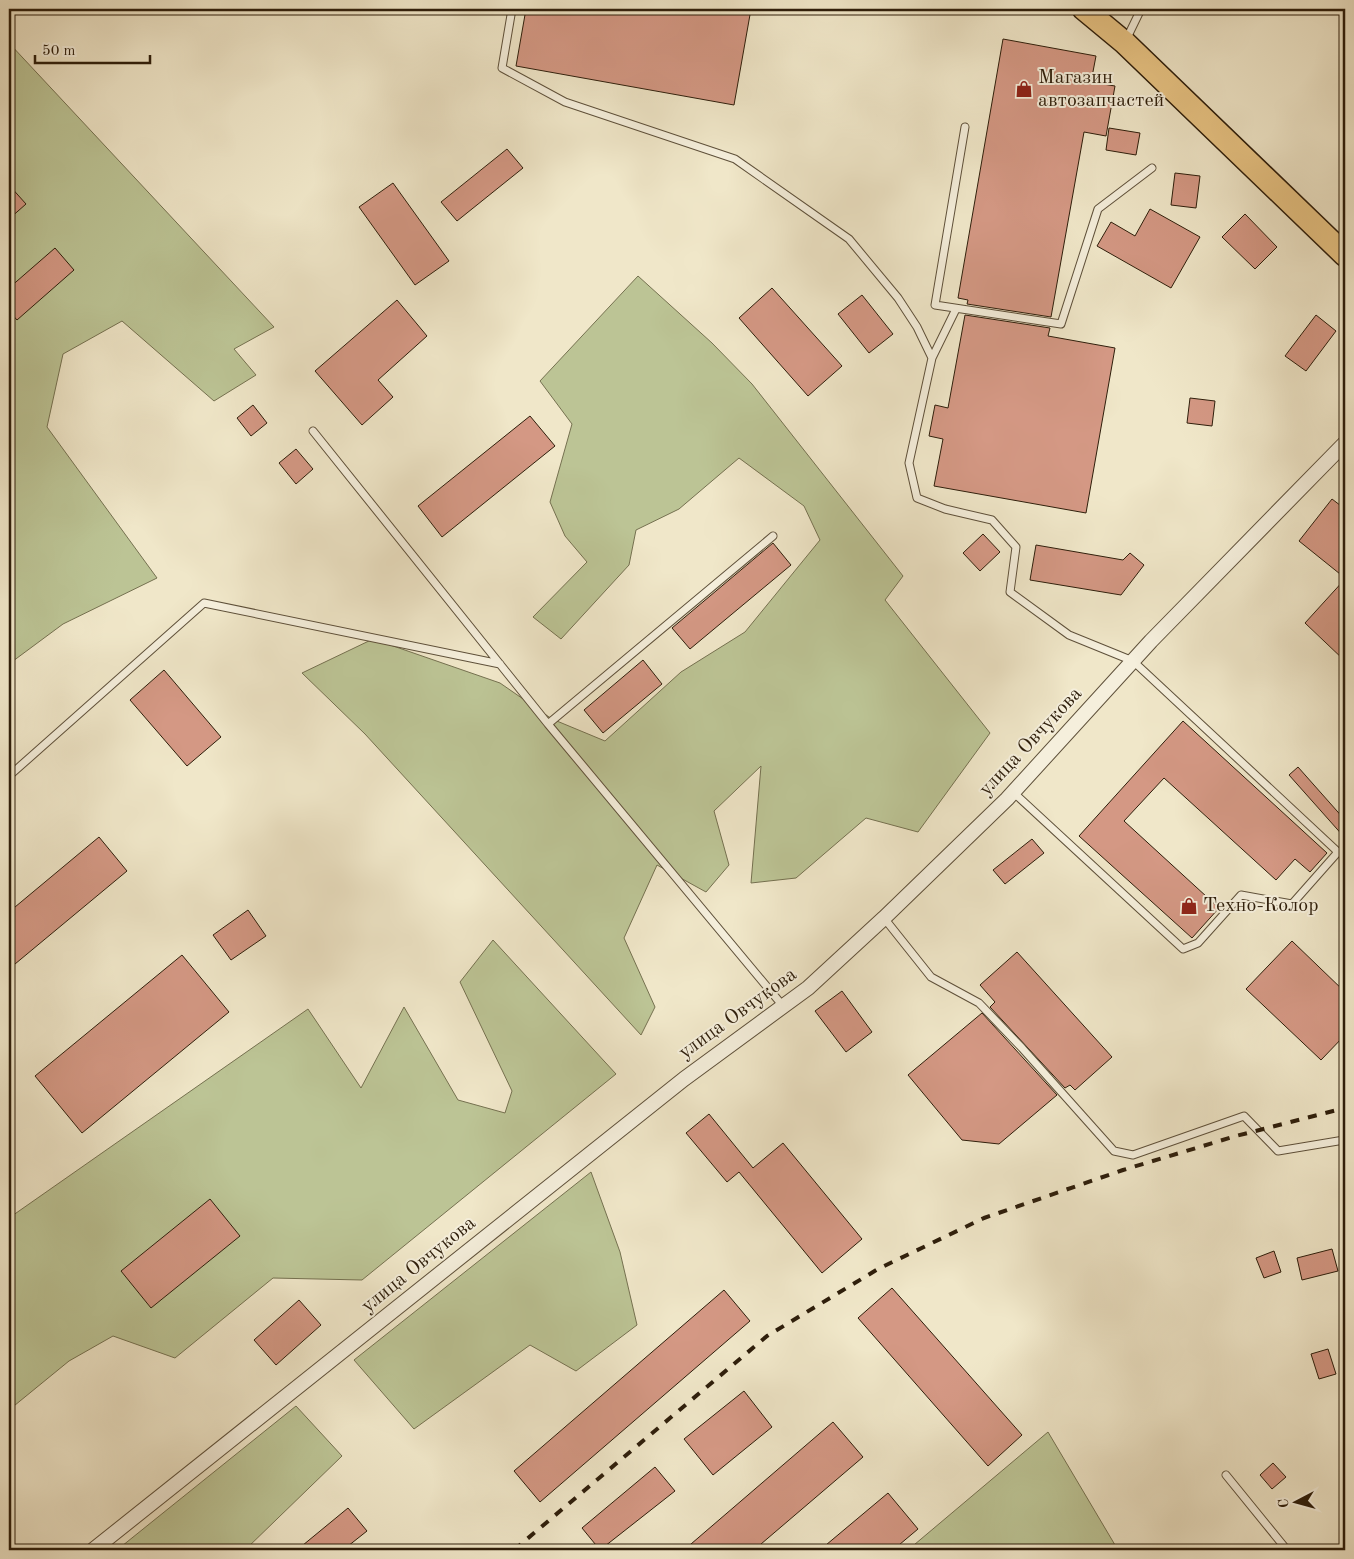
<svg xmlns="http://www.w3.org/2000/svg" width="1354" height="1559" font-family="'Old Standard TT',serif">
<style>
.green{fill:#bcc495;stroke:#757150}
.building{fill:#d49884;stroke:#2e1e0b}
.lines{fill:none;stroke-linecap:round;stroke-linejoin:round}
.service-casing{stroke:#5e503a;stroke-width:9}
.minor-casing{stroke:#5e503a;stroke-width:16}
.trunk-casing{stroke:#2e1e0b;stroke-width:25}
.service{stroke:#f5efdc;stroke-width:7}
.minor{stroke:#f5efdc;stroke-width:14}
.trunk{stroke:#e8c484;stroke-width:22}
.rail{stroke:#2e1e0b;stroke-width:4;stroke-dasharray:9 9;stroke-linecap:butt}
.labels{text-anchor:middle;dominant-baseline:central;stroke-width:4;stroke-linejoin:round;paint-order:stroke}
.poi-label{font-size:20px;fill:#2e1e0b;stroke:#f5efdc;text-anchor:start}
.street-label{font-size:20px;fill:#2e1e0b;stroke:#f5efdc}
</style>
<rect width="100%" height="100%" fill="#f0e7c9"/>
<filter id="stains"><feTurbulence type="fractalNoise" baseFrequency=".004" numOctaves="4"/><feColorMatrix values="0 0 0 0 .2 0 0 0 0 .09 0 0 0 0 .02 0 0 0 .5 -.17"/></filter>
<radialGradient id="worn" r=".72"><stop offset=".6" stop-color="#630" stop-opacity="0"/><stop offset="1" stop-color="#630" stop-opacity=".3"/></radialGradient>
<path class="green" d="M9,43L274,327L234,349L256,375L214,401L122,321L63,354L47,427L157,578L63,624L9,664Z
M638,276L712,343L752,384L903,576L885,600L990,733L918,832L866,818L796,878L751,883L761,766L714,811L729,865L706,892L657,865L624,938L655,1007L641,1035L365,734L302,673L373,639L500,683L552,719L605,741L681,672L745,632L820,540L804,506L739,458L679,509L636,530L629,565L561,639L533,617L587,562L565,536L550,502L572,424L540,381Z
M493,940L616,1074L362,1280L273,1278L175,1358L113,1336L69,1361L9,1410V1218L308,1009L361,1088L404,1007L458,1100L505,1113L512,1091L460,982Z
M591,1172L620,1252L637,1325L576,1371L530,1345L414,1429L354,1360Z
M296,1406L342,1456L245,1550H117Z
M1048,1432L1118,1550H908Z"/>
<path class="building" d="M526,9H751L734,105L516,66Z
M1003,39L1096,56L1091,82L1115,86L1106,136L1084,132L1051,317L967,304L968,300L958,298Z
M1109,128L1140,133L1136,155L1106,150Z
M507,149L523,168L457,221L441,202Z
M1175,173L1200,176L1196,208L1171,205Z
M393,183L449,261L415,285L359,207Z
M9,185L26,204L9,219Z
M1150,209L1200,237L1171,288L1097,246L1111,222L1135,236Z
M1245,214L1277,247L1255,269L1222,237Z
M55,248L74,270L17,320L9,311V288Z
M772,288L842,366L808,396L739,318Z
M862,295L893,334L869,353L838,314Z
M397,300L427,336L378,380L393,397L362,425L315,371Z
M965,315L1050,328L1048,336L1115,348L1086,513L934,486L943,439L929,436L935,405L948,408Z
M1316,315L1336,331L1306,371L1285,356Z
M1190,398L1215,401L1212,426L1187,423Z
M253,405L267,423L251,436L237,418Z
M530,416L555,446L442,537L418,506Z
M296,449L313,469L296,484L279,463Z
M1332,499L1345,509V578L1299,541Z
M983,534L1000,552L980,571L963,553Z
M773,543L791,565L690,649L672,628Z
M1036,545L1123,560L1130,553L1144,565L1121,595L1030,580Z
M1345,579V661L1305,623Z
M643,660L662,684L603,733L584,710Z
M164,670L221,737L187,766L130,700Z
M1183,721L1327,853L1310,872L1295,859L1276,880L1164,778L1124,821L1219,908L1192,938L1079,836Z
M1298,767L1345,820V838L1289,775Z
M99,837L127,871L9,969V912Z
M1032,839L1044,853L1005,884L993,870Z
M248,910L266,936L231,960L213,935Z
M1292,941L1345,992V1035L1321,1060L1246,989Z
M1017,952L1112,1057L1075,1090L1070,1085L1065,1088L990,1007L995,1002L980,985Z
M182,955L229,1012L82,1133L35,1076Z
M842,991L872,1032L846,1052L815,1011Z
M982,1013L1057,1095L999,1144L962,1140L908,1075Z
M709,1114L753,1168L783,1143L862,1239L822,1273L739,1172L727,1182L686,1133Z
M210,1199L240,1236L151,1308L121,1271Z
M1332,1249L1338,1271L1302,1280L1297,1258Z
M1274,1251L1281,1272L1264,1278L1256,1258Z
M892,1288L1022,1435L988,1466L858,1318Z
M724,1290L750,1321L540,1502L514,1471Z
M299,1300L321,1325L276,1365L254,1340Z
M1328,1349L1336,1374L1319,1379L1311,1354Z
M744,1391L772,1427L713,1475L684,1439Z
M833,1422L863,1457L754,1550H684Z
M1273,1463L1286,1477L1272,1489L1260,1475Z
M655,1467L675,1491L600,1550L582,1528Z
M888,1493L918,1529L893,1550H820Z
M348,1508L367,1531L343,1550H297Z"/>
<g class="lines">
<g class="service-casing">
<path id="service" d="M512,9L502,68L565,102L735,159L849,239L898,298L917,327L932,358L909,463L917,498L945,509L992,520L1016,547L1010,592L1069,635L1133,661L1338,852L1292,904L1241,895L1198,943L1183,949L1013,792
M1126,40L1141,9
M965,127L935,305L1061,324L1098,209L1152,168
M932,358L956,309
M313,431L548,724
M773,536L548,724L783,1006
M9,776L204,603L500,664
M884,918L931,977L979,1003L1022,1048L1114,1151L1133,1155L1244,1116L1278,1151L1344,1140
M1226,1475L1287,1550"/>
</g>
<g class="minor-casing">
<path id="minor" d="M93,1550L684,1079L808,988L884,918L1007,799L1151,641L1345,443"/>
</g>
<g class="trunk-casing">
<path id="trunk" d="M1084,9L1125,43L1345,255"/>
</g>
<use href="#service" class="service"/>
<use href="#minor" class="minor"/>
<use href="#trunk" class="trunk"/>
<path class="rail" d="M514,1550L767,1336L878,1269L984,1218L1123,1170L1236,1136L1345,1108"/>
</g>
<defs>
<g id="shop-bare" transform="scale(1.35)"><path d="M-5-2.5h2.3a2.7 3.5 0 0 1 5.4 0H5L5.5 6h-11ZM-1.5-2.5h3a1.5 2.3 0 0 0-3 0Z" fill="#8f2418" stroke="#f5efdc" stroke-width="2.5" paint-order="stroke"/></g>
</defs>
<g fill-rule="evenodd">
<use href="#shop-bare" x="1024" y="89"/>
<use href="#shop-bare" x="1189" y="906"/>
</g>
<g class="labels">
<g class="poi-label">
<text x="1038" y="78">Магазин<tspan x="1038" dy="23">автозапчастей</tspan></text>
<text x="1203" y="906">Техно-Колор</text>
</g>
<g class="street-label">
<text transform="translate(1031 742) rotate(-47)">улица Овчукова</text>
<text transform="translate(738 1014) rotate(-36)">улица Овчукова</text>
<text transform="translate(419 1265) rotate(-39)">улица Овчукова</text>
</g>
</g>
<rect width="1354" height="1559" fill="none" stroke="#f0e7c9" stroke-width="30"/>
<rect x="10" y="10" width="1334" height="1539" fill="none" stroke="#2e1e0b" stroke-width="2.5"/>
<rect x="15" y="15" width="1324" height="1529" fill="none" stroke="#2e1e0b"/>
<g transform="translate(1296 1502) rotate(264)" stroke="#f5efdc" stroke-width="4" paint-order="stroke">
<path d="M0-4L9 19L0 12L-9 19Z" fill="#2e1e0b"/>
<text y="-8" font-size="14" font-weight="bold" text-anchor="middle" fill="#2e1e0b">С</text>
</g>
<path d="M35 55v8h115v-8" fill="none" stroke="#2e1e0b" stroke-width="2.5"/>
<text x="42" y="55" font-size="15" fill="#2e1e0b" stroke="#f5efdc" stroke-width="4" paint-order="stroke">50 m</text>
<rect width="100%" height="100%" filter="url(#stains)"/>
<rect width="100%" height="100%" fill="url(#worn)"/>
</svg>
